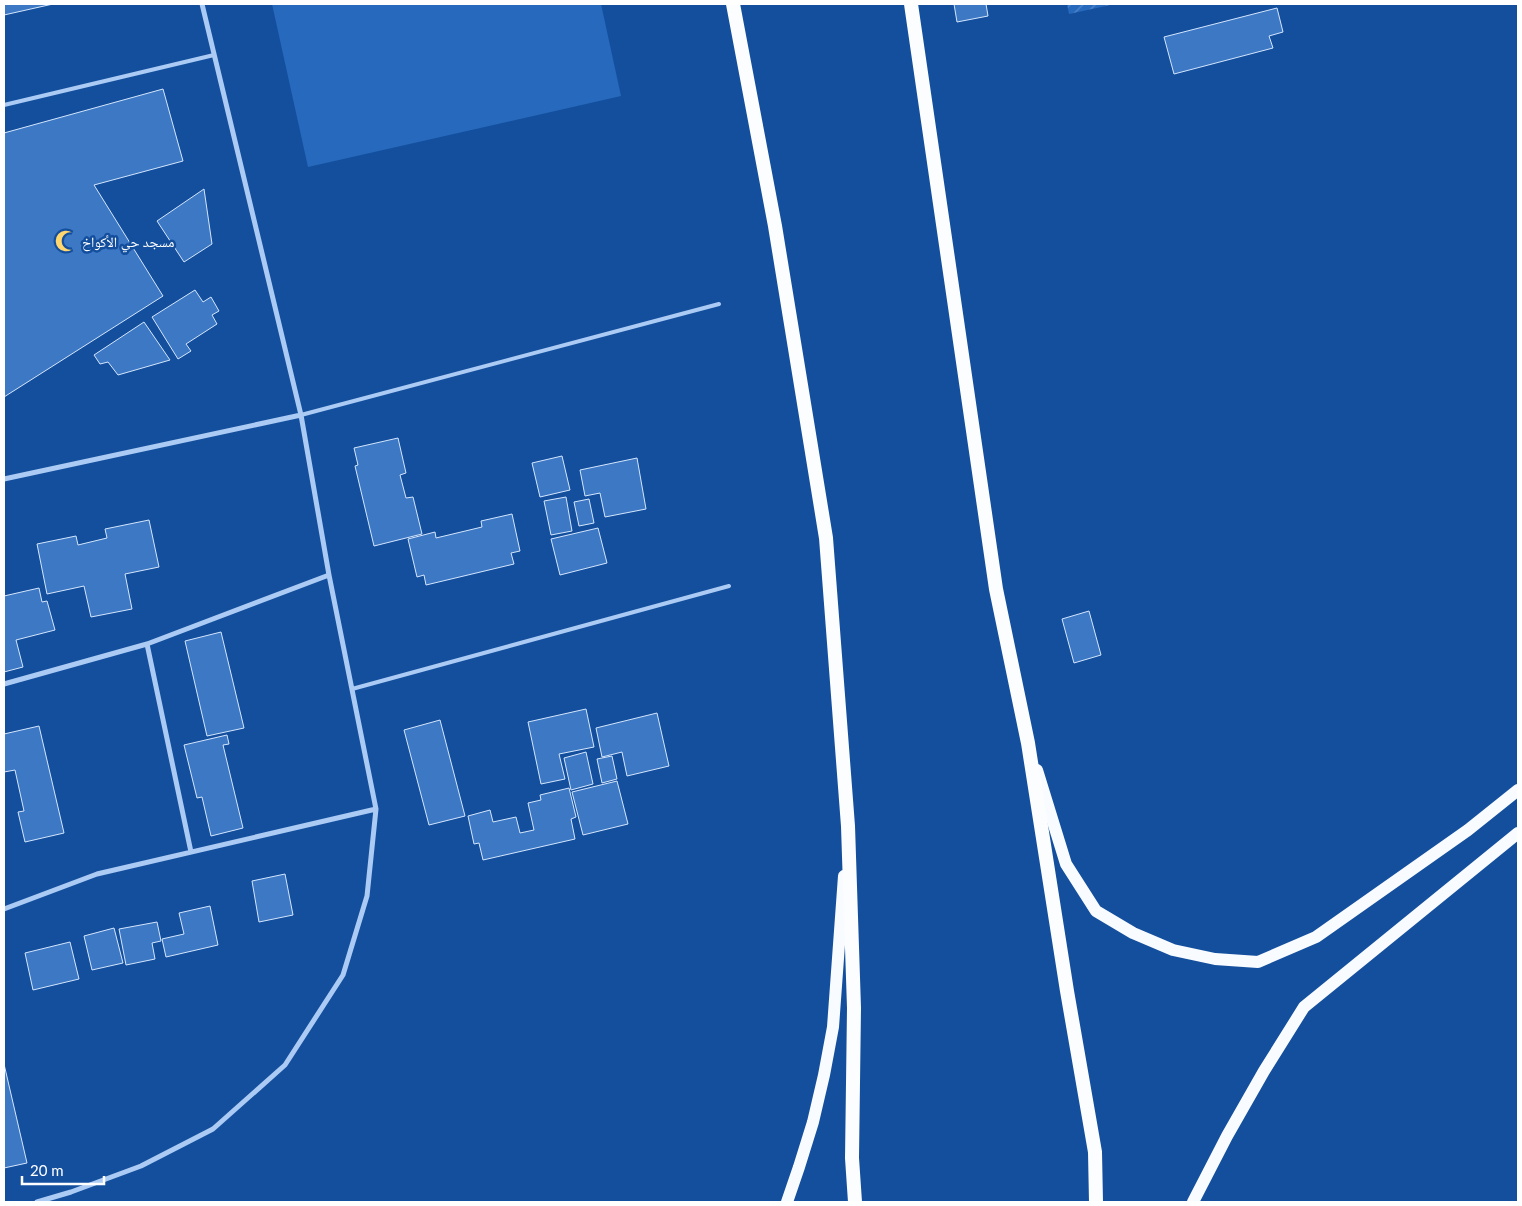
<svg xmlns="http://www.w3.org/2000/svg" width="1522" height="1206" font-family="Lato,'Noto Naskh Arabic',sans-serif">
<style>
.grass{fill:#2769bc}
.garden{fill:url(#garden-furrows)}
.building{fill:#3d78c5;stroke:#d4e6fd}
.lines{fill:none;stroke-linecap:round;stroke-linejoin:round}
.service{stroke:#abcbf4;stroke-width:4}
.minor{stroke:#abcbf4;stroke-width:5}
.primary{stroke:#f8fbff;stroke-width:12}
.trunk{stroke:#fcfdff;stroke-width:14}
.labels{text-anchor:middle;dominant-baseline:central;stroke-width:5;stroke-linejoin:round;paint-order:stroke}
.poi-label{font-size:14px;fill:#fff;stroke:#144f9e;text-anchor:start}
</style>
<defs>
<pattern id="garden-furrows" width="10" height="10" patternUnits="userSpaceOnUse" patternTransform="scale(1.25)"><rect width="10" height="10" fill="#2769bc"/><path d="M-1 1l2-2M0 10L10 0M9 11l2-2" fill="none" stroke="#5287c9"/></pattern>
</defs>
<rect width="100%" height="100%" fill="#144f9e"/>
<path class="grass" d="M272,4H601L621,96L308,167Z"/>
<path class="garden" d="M1067,4H1115L1069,14Z"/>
<path class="building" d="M4,4H53L4,15Z
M954,4H986L988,16L957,22Z
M1277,8L1283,32L1269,36L1273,48L1174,74L1164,37Z
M163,89L183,161L94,185L163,296L4,397V133Z
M204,189L212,244L184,262L157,221Z
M195,290L203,302L211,297L219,311L212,315L217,324L186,344L191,351L178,359L152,317Z
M144,322L170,360L118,375L108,362L100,364L94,355Z
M398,438L406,473L400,475L406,498L413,497L422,534L374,546L355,466L358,465L354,448Z
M562,456L570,490L540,497L532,463Z
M637,458L646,509L605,517L600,493L585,496L580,470Z
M566,497L572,531L551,535L544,501Z
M589,499L594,523L579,526L574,502Z
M512,514L520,551L511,553L514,564L426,585L424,575L417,577L408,539L435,532L436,538L482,527L481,521Z
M149,520L159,567L125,574L132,609L91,617L84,586L47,594L37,544L76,536L78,545L107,538L105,529Z
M598,528L607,563L560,575L551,539Z
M39,588L42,602L47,601L55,630L16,640L23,667L4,672V596Z
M1089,611L1101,655L1074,663L1062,619Z
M221,632L244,728L207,736L185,641Z
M586,709L594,747L559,754L565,779L541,784L528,722Z
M657,713L669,766L627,776L622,752L602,757L596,728Z
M440,720L465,816L429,825L404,730Z
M39,726L64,833L25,842L18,812L24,811L15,770L4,772V734Z
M227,735L229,744L223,745L243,828L211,836L202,797L197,798L184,745Z
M586,752L593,784L571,790L564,758Z
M612,756L617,779L602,783L597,759Z
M617,781L628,824L583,835L572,792Z
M569,788L576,817L571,819L575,839L483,860L479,843L474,844L468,816L490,810L493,822L516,817L520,833L534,830L528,803L541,800L540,795Z
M285,874L293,915L259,922L252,881Z
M210,906L218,945L166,957L162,939L184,934L179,913Z
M157,922L161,941L152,943L155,959L126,965L119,929Z
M114,928L123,963L92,970L84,936Z
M70,942L79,979L33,990L25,953Z
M4,1064L27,1163L4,1168Z"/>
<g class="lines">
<path class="service" d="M4,105L214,55
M301,415L719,304
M352,689L729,586"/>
<path class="minor" d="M4,479L301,415
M147,644L191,852
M4,684L147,644L329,575
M4,909L97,874L376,809
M37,1202L71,1192L141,1166L213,1129L285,1065L343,975L367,896L376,809L329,575L301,415L202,4"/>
<path class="primary" d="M1037,770L1066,864L1096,911L1133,933L1173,950L1215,959L1258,962L1316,937L1468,830L1518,790
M787,1202L799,1167L813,1122L824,1075L833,1027L844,876
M1193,1202L1227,1136L1264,1071L1304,1007L1518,833"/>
<path class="trunk" d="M733,4L775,226L826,538L848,826L854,1008L852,1158L855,1202
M911,4L996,589L1028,743L1067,991L1095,1152L1096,1202"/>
</g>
<defs>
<g id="mosque-bare" transform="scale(1.725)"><path d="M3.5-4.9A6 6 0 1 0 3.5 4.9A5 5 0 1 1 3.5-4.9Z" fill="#ffd76e" stroke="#144f9e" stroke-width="2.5" paint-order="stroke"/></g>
</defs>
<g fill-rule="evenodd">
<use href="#mosque-bare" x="66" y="241"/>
</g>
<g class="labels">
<g class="poi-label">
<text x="82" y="241">مسجد حي الأكواخ</text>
</g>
</g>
<rect width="1522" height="1206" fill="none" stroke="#ffffff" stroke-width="10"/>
<path d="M22 1176v8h82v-8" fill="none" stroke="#ffffff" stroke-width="2.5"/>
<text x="30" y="1176" font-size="15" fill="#ffffff" stroke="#144f9e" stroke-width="4" paint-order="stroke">20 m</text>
</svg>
